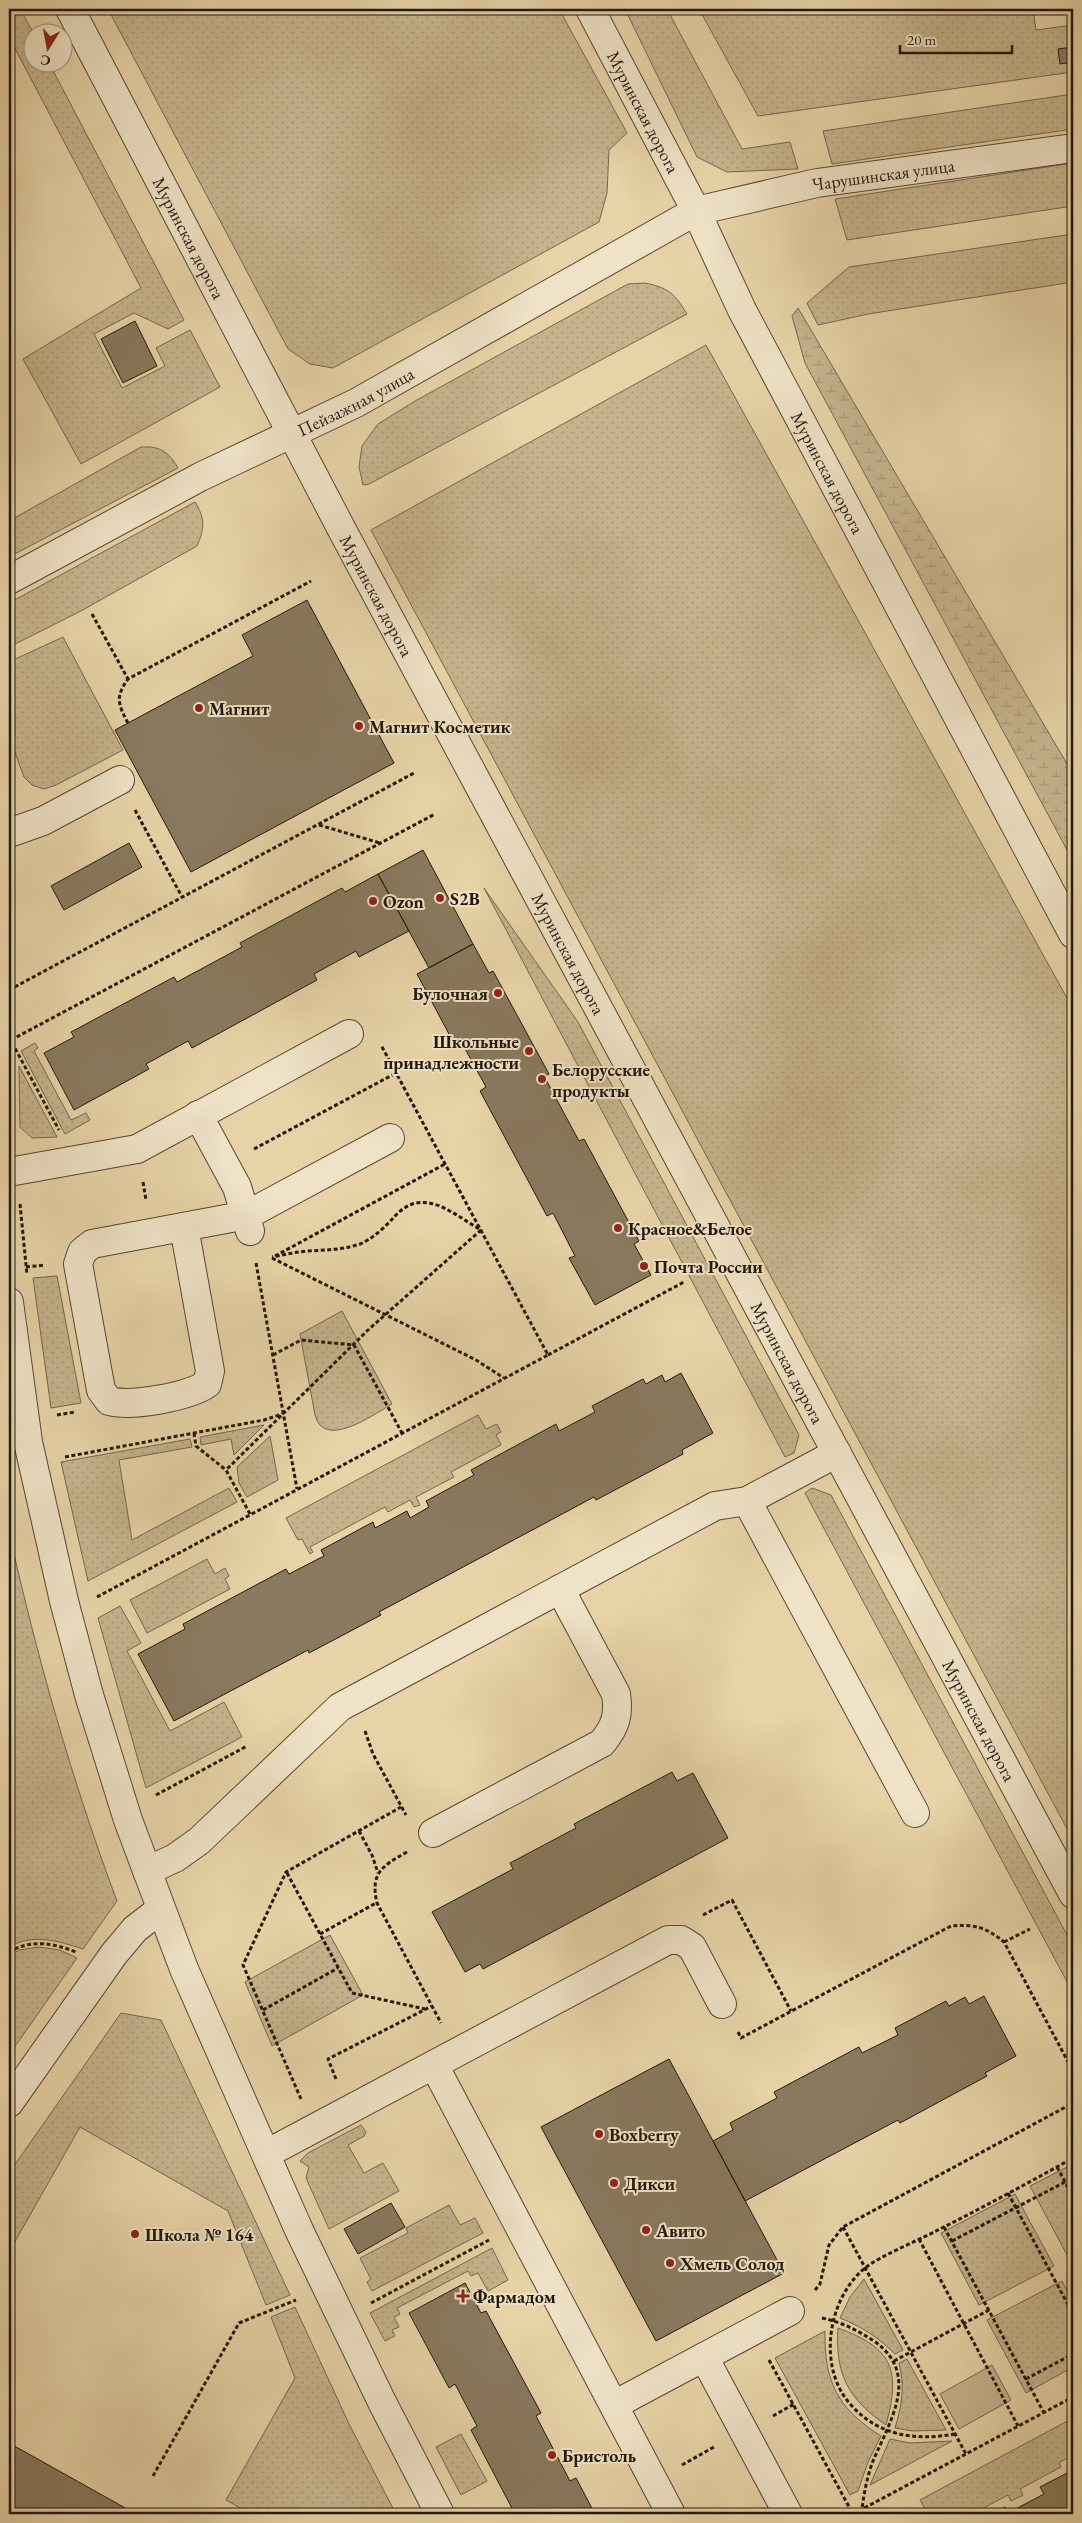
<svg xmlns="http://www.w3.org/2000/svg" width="1082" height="2523" font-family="'EB Garamond',serif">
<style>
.grass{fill:url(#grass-dots);stroke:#74664e}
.wetland{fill:url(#wetland-marsh);stroke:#74664e}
.garden{fill:#c6b38d;stroke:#74664e}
.building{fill:#89795e;stroke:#23180f}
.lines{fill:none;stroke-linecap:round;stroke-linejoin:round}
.minor-casing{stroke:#544735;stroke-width:30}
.path{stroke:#23180f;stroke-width:3;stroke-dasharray:4 2.5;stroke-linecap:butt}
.minor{stroke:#efe2c6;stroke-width:28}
.poi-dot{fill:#8f2418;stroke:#efe2c6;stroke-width:2}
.labels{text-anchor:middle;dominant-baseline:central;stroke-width:4;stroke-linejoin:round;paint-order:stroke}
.street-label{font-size:18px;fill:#23180f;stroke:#efe2c6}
.poi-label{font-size:18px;font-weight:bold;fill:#23180f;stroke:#efe2c6;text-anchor:start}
</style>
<defs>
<pattern id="grass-dots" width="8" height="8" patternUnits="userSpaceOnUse" patternTransform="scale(1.25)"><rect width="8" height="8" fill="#c6b38d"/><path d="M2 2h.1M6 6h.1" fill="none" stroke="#aa9978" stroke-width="1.8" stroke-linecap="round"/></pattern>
<pattern id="wetland-marsh" width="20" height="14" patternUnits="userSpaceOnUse" patternTransform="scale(1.25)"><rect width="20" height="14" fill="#c6b38d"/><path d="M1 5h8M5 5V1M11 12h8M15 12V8" fill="none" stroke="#aa9978"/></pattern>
</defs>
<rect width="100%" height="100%" fill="#e7d3a7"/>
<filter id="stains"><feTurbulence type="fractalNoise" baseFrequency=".004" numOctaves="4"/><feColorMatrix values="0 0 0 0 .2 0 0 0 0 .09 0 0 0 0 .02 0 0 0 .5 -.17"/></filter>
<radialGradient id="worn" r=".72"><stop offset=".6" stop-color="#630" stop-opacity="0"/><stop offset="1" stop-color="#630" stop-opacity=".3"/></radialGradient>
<path class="grass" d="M9,9H20L33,32L32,62L49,63L184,320L168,329L134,313L94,334L122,388L165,366L156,348L190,330L220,387L81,464L23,359L141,288L9,37Z
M108,9H559L627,133L609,150L607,193L599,222L333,368L310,364L288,349Z
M625,9H667L742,149L790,142L798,169L727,172L697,157Z
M699,9H1033L1036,30L1073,25V72L758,116Z
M1073,94V129L832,164L823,131Z
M1073,163V206L847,240L835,199Z
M1073,234V282L868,314L818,325L807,303L849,267Z
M645,283C669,288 674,293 687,314L369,484L363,485L359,467L362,446L378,424L415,401L628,284Z
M706,345L1073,1009V1840L371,530Z
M141,447C160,446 168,451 178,468L9,557V521Z
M195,502C205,518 205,528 197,546L79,612L9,647V603Z
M63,637L123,750L56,785L44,789L32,785L24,777L9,736V662Z
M484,888L578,1022L799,1435L794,1453L785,1457Z
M35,1043L38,1048L34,1051L71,1120L86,1113L90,1120L65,1134L21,1051Z
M19,1066L57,1137L32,1138L20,1127Z
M57,1276L81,1403L51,1408L33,1278Z
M342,1311L392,1404C376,1413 336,1442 320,1425C318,1423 316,1418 315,1415L300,1334Z
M478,1415L486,1429L497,1424L501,1432L496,1435L501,1445L451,1472L454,1477L416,1497L420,1505L414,1507L410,1500L388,1512L385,1507L310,1547L313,1552L310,1554L302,1539L298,1540L286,1518Z
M264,1425L234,1455L231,1439L201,1445L200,1437Z
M270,1436L278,1480L247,1497L239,1483L237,1467Z
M190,1439L192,1447L119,1460L132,1540L229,1488L237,1502L88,1581L61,1462Z
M812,1488L831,1495L1073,1946V1993L805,1493Z
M9,1532C37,1657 72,1781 117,1901L83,1949C58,1941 33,1933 9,1947V1643L15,1640L9,1622Z
M207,1559L215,1574L225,1568L229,1576L225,1579L230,1589L147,1633L130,1600Z
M120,1606L141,1643L127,1651L170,1731L224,1702L242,1737L146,1788L98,1618Z
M330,1935L363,1995L272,2046L245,1982Z
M39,1947L60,1950L77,1958L9,2055V1956L19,1950Z
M121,2013L161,2020L290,2295L266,2305L228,2211L80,2127L9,2252V2173Z
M361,2125L366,2132L364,2136L348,2145L364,2173L383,2163L399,2191L329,2229L306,2178L309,2167L300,2161L308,2153Z
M1073,2164V2266L1030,2186Z
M1015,2194L1054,2266L979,2305L941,2233Z
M449,2205L460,2225L475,2218L483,2233L372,2291L367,2282L371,2279L360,2258L408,2233L406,2228Z
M492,2248L508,2280L488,2291L478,2273L471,2276L468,2271L397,2308L400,2314L394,2317L399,2327L392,2330L395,2336L385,2341L370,2313Z
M864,2279L903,2350L895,2354C878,2337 862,2327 840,2318L850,2297Z
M1062,2281L1073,2302V2367L1026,2393L987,2320Z
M295,2307L350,2426L396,2514H251L226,2500L295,2378L271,2317Z
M838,2328C893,2348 901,2370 886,2425C848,2399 835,2374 838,2328Z
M825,2331C824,2382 838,2409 881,2436L868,2462L858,2491L850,2495L775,2358Z
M907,2359L946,2430L912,2431L895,2428C902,2405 905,2386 899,2363Z
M1073,2418V2455L1059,2463L1061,2467L1020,2489L1023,2495L1011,2501L1008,2495L972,2514H928L920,2500Z
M461,2434L487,2481L461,2495L436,2447Z
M890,2439L910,2443L952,2441L870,2485Z"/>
<path class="wetland" d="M798,308L1073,774V861L805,363L792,316Z"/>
<path class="garden" d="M992,2365L1011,2400L959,2429L940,2394Z"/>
<path class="building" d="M1073,47V62L1060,64L1058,49Z
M135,321L157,366L123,383L101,339Z
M307,600L394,763L191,872L115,730L253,656L242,635Z
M129,843L142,867L64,910L51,886Z
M423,850L473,944L429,968L378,874Z
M378,874L409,931L359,957L356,951L314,974L317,980L192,1048L188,1041L146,1064L149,1069L74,1110L44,1053L74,1037L71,1032L174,977L177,982L242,947L240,943L342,888L345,892Z
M473,944L489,973L493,971L549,1074L544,1076L579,1141L584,1139L639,1241L634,1244L651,1275L595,1305L569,1258L575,1256L553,1213L547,1216L480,1091L486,1087L463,1045L457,1049L417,974Z
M681,1373L713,1433L682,1450L683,1454L596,1500L594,1497L379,1612L381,1615L309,1653L308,1650L174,1721L138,1654L185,1629L183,1624L286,1569L289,1574L324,1556L321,1550L373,1522L375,1528L407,1511L410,1518L429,1507L426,1501L474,1475L471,1470L556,1424L559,1431L595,1412L592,1406L643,1379L646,1384L662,1375L665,1382Z
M672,1772L677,1781L693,1773L728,1838L483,1969L480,1964L465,1972L432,1912L513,1869L510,1863L576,1828L574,1824Z
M984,1996L1016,2056L985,2073L987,2076L900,2123L898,2120L745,2201L713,2141L733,2130L730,2123L777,2098L774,2092L859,2047L862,2053L898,2035L895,2028L946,2001L949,2006L965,1997L969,2004Z
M669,2059L784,2273L656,2341L541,2127Z
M391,2203L405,2227L358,2254L344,2229Z
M465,2283L481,2313L486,2311L541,2413L536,2416L570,2481L576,2478L595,2514H515L471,2430L477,2426L455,2384L449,2388L409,2313Z
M9,2443L136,2514H9Z
M1073,2465V2514H992L1005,2507L1008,2513L1044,2494L1040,2487L1073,2470L1071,2466Z"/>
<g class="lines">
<g class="minor-casing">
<g id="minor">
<path id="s1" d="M70,9L341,528L1073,1894"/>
<path id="s2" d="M590,9L696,211L742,310L1073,934"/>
<path id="s3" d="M9,580L200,477L356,403L696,211L817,183L1073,148"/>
<path d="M9,833L43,821L120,780"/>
<path d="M198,1115L237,1187L250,1231"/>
<path d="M9,1172L137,1149L349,1034"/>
<path d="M184,1227L210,1371L207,1384C187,1397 132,1407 109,1401L101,1390L78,1264L82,1252L92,1244L247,1215L390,1138"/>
<path d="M9,1302L28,1442L64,1601L89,1695L128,1820L184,1969L299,2230L383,2404L440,2514"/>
<path d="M747,1501L915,1813"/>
<path d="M433,1833L602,1743C616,1726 619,1715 616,1694L560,1589"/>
<path d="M147,1871L175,1858L199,1841L340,1707L715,1506L747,1501L837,1453"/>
<path d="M434,2065L671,2514"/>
<path d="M9,2103L114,1954L135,1929L161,1909"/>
<path d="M266,2154L668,1940H681L692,1947L722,2004"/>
<path d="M704,2357L788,2514"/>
<path d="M614,2405L790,2311"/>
</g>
</g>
<path class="path" d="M92,614L128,679
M128,723C118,704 115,697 128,679L311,581
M135,810L182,897
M319,825L380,843
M9,990L414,773
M9,1037L59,1130
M11,1040L435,814
M254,1149L396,1073
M143,1182L146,1200
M20,1204L27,1275
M275,1256L445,1164
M272,1258L476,1360L504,1378
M256,1263L297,1489
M26,1267L45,1265
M273,1355L301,1340L354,1345L402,1433
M548,1355L684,1282
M57,1415L75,1412
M194,1433L196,1446L226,1470
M65,1457L264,1420L282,1414
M250,1514L226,1470L368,1330L481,1230C453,1214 424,1186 396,1215C386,1226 374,1238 360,1244C342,1250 325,1250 307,1251C295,1252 284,1255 272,1257
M97,1597L548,1355L381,1045
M365,1731L373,1754L406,1815
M156,1795L247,1746
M359,1831L372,1855L378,1873
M407,1852C382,1866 370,1873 377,1903L441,2023
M287,1873L352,1993L425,2009
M703,1915L732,1900L791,2011
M320,1934L376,1903
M1004,1942L1030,1929
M9,1952C31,1939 53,1943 76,1952
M263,2010L338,1968
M738,2032L741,2038L951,1926C974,1924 986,1927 1004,1942L1073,2071
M336,2079L328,2059L432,2006
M301,2099L243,1965L286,1872L401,1807
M1057,2167L1073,2197
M1008,2193L1073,2314
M843,2227L966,2454
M944,2227L1044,2413
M919,2239L1018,2426
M952,2241L1065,2182
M815,2290L820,2284L829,2245L843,2227L1073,2103
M371,2303L489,2240
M822,2318C841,2322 857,2330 874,2341C921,2374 890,2421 873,2461C867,2477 864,2493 862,2509
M769,2360L853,2514
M894,2361L989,2310
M1026,2379L1073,2354
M773,2416L794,2404
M955,2434C915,2441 879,2436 851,2405C817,2368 827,2299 865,2268C880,2256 917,2241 936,2231C982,2208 1028,2183 1073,2158
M682,2465L714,2447
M153,2476L239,2323L296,2300
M853,2514L1073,2397"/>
<use href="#minor" class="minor"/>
</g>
<g class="poi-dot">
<circle cx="199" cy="708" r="5"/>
<circle cx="359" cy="726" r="5"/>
<circle cx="440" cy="898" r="5"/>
<circle cx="373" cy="901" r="5"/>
<circle cx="498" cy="993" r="5"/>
<circle cx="529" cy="1051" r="5"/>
<circle cx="542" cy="1079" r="5"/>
<circle cx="618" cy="1228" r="5"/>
<circle cx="644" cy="1266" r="5"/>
<circle cx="599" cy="2134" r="5"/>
<circle cx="614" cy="2183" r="5"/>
<circle cx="646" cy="2230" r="5"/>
<circle cx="135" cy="2234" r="5"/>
<circle cx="670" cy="2263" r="5"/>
<path d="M460.5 2288.5h5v5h5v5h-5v5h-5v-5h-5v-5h5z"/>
<circle cx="552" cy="2455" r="5"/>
</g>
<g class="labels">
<g class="street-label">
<text stroke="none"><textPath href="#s2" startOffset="116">Муринская дорога</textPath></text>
<text stroke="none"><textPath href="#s3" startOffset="971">Чарушинская улица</textPath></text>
<text stroke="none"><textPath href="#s1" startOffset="258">Муринская дорога</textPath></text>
<text stroke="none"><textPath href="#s3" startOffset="390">Пейзажная улица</textPath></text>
<text stroke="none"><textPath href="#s2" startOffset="521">Муринская дорога</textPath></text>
<text stroke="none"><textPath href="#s1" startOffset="662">Муринская дорога</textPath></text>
<text stroke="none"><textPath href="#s1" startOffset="1068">Муринская дорога</textPath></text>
<text stroke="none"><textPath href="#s1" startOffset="1532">Муринская дорога</textPath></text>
<text stroke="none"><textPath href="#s1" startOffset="1938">Муринская дорога</textPath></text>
</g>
<g class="poi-label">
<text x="209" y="708">Магнит</text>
<text x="369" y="726">Магнит Косметик</text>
<text x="450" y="898">S2B</text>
<text x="383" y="901">Ozon</text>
<text x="488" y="993" text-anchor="end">Булочная</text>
<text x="519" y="1041" text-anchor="end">Школьные<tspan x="519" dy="21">принадлежности</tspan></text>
<text x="552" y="1069">Белорусские<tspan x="552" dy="21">продукты</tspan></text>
<text x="628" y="1228">Красное&amp;Белое</text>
<text x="654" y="1266">Почта России</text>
<text x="609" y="2134">Boxberry</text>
<text x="624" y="2183">Дикси</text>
<text x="656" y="2230">Авито</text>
<text x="145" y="2234">Школа № 164</text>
<text x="680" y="2263">Хмель Солод</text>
<text x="473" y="2296">Фармадом</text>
<text x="562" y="2455">Бристоль</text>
</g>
</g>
<rect width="1082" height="2523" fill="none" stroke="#e7d3a7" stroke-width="30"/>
<rect x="10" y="10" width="1062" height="2503" fill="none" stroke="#23180f" stroke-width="2.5"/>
<rect x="15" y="15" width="1052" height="2493" fill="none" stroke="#23180f"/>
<g transform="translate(48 48) rotate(191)"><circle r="24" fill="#efe2c6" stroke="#9d917d"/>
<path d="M0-4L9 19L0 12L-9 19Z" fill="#8f2418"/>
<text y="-8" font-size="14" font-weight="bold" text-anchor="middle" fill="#23180f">С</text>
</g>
<path d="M900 45v8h112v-8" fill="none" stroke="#23180f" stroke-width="2.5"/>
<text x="907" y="45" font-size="15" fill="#23180f" stroke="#efe2c6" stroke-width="4" paint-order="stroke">20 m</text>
<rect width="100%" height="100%" filter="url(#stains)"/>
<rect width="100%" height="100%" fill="url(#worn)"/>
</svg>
